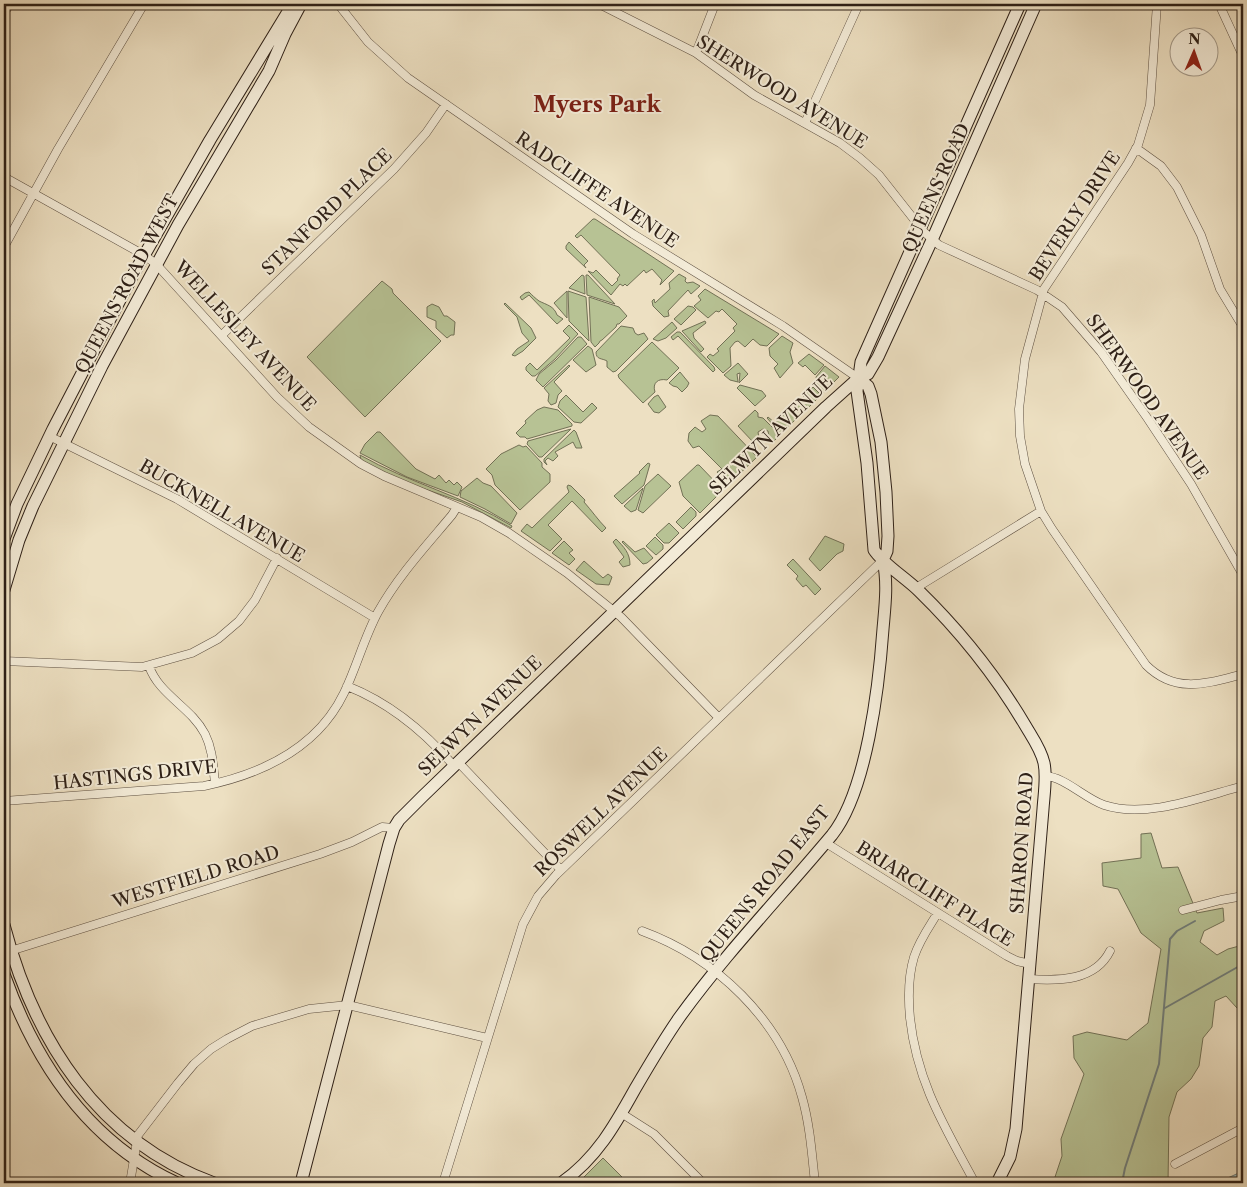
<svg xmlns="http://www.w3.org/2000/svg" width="1247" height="1187" font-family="'Libre Caslon Text',serif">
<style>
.green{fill:#b7c294;stroke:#727156}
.water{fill:#9cbbbc;stroke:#707d7a}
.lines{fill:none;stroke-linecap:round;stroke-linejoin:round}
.stream{stroke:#707d7a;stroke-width:2}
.street-casing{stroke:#5e5042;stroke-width:9}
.secondary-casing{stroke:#2e2017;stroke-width:13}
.street{stroke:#f3ebd7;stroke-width:8}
.secondary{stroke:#f3ebd7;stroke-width:11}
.labels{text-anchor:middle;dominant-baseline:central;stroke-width:4;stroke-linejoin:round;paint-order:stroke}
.street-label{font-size:18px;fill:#2e2017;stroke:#f3ebd7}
.district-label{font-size:22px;font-weight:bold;fill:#7a1f14;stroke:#f3ebd7}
</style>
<rect width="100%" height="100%" fill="#ede0c2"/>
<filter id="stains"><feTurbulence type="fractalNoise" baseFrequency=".004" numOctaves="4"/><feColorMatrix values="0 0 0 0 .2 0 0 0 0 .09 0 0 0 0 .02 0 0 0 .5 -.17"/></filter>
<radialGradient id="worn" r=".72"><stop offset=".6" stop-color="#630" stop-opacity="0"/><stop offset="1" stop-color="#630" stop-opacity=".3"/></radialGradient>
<path class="green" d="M593,219H595L674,271L660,285L662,280L652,269L646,273L644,270L627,286L625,284L623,286L620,284L611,295L588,271L593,273L596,270L612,286L618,280L617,279L620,275L581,235L577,238L575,236Z
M569,242L588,261L584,265L586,268L566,249V246Z
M679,274L686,278L685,281L687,283L693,282L700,286L691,294L688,290L668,311L669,316L664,317L653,306L652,301L654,299L655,303L670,289L669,283Z
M582,275L584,276L585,294L569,288Z
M586,275H588L615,304L587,295Z
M382,281L392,289L393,293L441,341L365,417L307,357Z
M705,289L779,334L767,346L760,345L753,339L745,347L738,341L735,342L730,348L731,366L723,373L707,357L710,354L713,356L719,351L717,349L735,331L733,328L737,324L722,309L719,312L716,311L708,318L694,306L701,300L698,296Z
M567,291V318L554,303Z
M568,291L586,297L589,341L569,321Z
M529,292C532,295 535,298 539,301C547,305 554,306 557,315L563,319L557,324L529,295L522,300L520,297L525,293Z
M589,297L619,307L627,316L619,324H617L616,327L602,340L600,341L599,343L595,347L591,342Z
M505,303L531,328L536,338L523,351L515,356L512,355L517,349L529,341L522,333L517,317L504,304Z
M432,304L439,307L444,316H447L455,322L454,335H451L447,338L436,328V321L427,317V307Z
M688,306L693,307L696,310L681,325L674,319Z
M705,321L706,323L693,333L694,338L704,349L701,352L682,331Z
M672,322L677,328L666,338L658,341L653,339Z
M569,325L578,334L555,359L535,376H532L526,370V367L530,363L537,370L570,338L563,331Z
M621,326L633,328L635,333L638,335L644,333L648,339L616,371L613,372L607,367V361C602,358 596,360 596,352Z
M677,332H680L714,367L715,370L713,372L678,336L673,340L671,337Z
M782,336L793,343L790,352L793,363L780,378L774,368L778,364L770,356L769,348Z
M578,337H581L587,344L543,387L536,380L539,374L556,360Z
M652,342L679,368L667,380C658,378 652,383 655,392L643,403L619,378L618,375Z
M588,346L592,349L596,365L586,372L573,360Z
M809,354L824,365L815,375L805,365L803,367L798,363Z
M738,363L748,374L739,383L740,373L737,374L738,382L730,380L724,375Z
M569,365L570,366L554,382L562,391L558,395L556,403L551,405L548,401L549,394L544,388Z
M825,366L839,377L823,393L815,385L817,381L816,377Z
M680,372L689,383L687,387L682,392L677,387L673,386L669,383Z
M740,385L762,391L766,396L755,406L737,388Z
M813,387L821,395L801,415L793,407Z
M566,395L583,412L592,403L597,408L581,423L574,422L558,407L560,401Z
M658,395L666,407L659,413L654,412L648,404L654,397Z
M544,407L558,410L572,424V426L527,439L525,437H520L516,433L526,423L525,421L537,410Z
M791,408L799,416L781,434L767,418L768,417L775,423Z
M755,410L758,413V417L763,418L780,435L773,442L769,437L768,431L763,429L758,432L759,438L754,443L738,426Z
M710,415L718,416L757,457L732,481L729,478L725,481L717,472L722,469L699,446L693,448L688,441L689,433L695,427L702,432L706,429L701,421Z
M571,429L542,457H539L527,444L528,441Z
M574,430L576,432L582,448H576L573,442L555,452L558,456L553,461L548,458L545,461L547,465L544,462V459Z
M377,432H380L416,469L435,479L439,475L446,483L449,480L454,485L457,482L462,487L458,496L407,477L360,453L365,444Z
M519,445L523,447L526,446L542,463V467L550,474V482L520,510L495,485L492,475L486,469L501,454Z
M360,455C409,483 464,496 512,526L511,528L462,502L399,480L361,460Z
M648,463L650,464L644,485L622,504L614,496L640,473L639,472Z
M697,465H699L723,490L700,513L683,496L679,482Z
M658,474L671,486L643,513L638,510L645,486Z
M477,478L483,483L491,486L517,513L511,524L485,509L460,497L461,491Z
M568,485L571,486L585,500L584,502C592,511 598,520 606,528L602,532L572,501L548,525L562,539L550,551L521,531L527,524L532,528L569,492L567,487Z
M643,488L636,510L631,512L624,506Z
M691,507L696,512V516L683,529L676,522Z
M669,523L679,533L669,543H664L656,535Z
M825,536L844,544L843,551L837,554L820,571L809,559Z
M655,537L663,545V549L656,555L646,546Z
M616,539C624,547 630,553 630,565L623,567L619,562L624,557L613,542Z
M564,541L573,550L569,553L575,559L569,565L552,553Z
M623,541L635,552L644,548L653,558L647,563L643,564L622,542Z
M793,559L821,589L815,595L806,585L803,587L796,579L798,576L787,565Z
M584,561L603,578L608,574L612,577L609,585L596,584L576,570Z
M1151,833L1162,868L1178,867L1197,913L1223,908L1224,921L1204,931L1200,942L1217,955L1228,949L1243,945V1006L1237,1008L1226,996L1215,1001L1212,1027L1203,1038L1199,1066L1191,1079L1177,1092L1169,1117L1168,1183H1053L1062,1156L1061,1139L1084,1074L1074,1058L1073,1036L1087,1032L1127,1040L1148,1023L1161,949L1141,933L1118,889L1103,886L1102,863L1141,858V834Z
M603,1158L628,1183H578Z"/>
<path class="water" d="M1243,1171V1183H1216L1219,1182Z"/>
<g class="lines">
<path class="stream" d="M1165,1008L1243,964
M1122,1183L1125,1168L1159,1064L1170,939L1177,931L1195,921"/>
<g class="street-casing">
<path id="street" d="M338,4L368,42L408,78L633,234L783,326L858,378
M599,4L696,53L754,95L840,143L860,158L879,175L924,232L939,245L1037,290L1062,307L1101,352L1148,419L1191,484L1243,575
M1157,4L1150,105L1138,145L1128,163L1044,289L1025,359L1019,409L1020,436L1025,464L1041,511L1052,529L1146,665C1176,695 1208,683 1243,674
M1219,4L1243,56
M4,13L10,4
M696,53L715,4
M805,123L859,4
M1136,148L1161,166L1177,187L1201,235L1220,289L1243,327
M4,177L144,255L156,264L277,397L309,427L361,464L384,476L481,517L509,533L567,573L621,617L719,718
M4,247L58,149L144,4
M222,335L394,169L426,133L446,104
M49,436L177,499L375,618
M916,588L1041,511
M4,661L142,667L192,653L218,639L239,621L255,600L277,558
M149,666C159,695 191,707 205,734C213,750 213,767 215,783
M347,686C390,703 424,731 454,766
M458,762L561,870
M1045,776C1065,777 1084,798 1104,805C1146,819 1201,797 1243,786
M4,801L204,786C262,774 317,749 344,693C357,666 364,638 378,612C398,576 426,546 452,515L457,507
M826,843L1007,956L1017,961L1030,964
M1183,910L1221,900L1243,896
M937,914C929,927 919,941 914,957C908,977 908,997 910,1018C917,1083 945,1127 975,1183
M642,931C716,958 781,1020 802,1097C810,1125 812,1155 815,1183
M4,953L320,854L352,842L382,827L394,828
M1029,979C1059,981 1095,981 1110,951
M621,1113L654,1134L703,1183
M1175,1164L1243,1128
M130,1183L138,1135L178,1083L194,1064L211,1049L227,1039L252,1026L309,1009L348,1005L487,1038
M443,1183L523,924L538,896L556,875L883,560"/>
</g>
<g class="secondary-casing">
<path id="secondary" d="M858,378L868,386L871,394L881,442L886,492L888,536L887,551L883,560
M4,539L17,504L53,429L133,275L210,140L292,5
M4,590L19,540L33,506L102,366L178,225L269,71L285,34L301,4
M4,925C34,1040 98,1141 214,1183
M4,974C36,1064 88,1142 177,1183
M301,1183L389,844L394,828L399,820L423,796L826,407L855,381L868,374L878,357L932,240L1036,4
M561,1183C596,1159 615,1125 635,1089C649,1065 663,1041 679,1018C725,954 781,896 832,835C867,791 879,685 883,629C885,606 888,583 883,560
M997,1183L1010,1157L1016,1129L1043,809C1044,794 1047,777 1044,763C1041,749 1032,737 1025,725C996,676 960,631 919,591C906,578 883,564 874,550L867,463L857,391L861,362L1020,4"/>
</g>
<use href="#street" class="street"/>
<use href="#secondary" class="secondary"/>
</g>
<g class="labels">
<g class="street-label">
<text transform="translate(782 92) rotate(32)">SHERWOOD AVENUE</text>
<text transform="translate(936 188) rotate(-66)">QUEENS ROAD</text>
<text transform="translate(597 190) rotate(34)">RADCLIFFE AVENUE</text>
<text transform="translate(327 212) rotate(-44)">STANFORD PLACE</text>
<text transform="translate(1075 216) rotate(-57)">BEVERLY DRIVE</text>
<text transform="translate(127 284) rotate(-62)">QUEENS ROAD WEST</text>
<text transform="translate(245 336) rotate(47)">WELLESLEY AVENUE</text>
<text transform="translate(1147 397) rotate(55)">SHERWOOD AVENUE</text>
<text transform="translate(771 435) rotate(-44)">SELWYN AVENUE</text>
<text transform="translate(222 511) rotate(30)">BUCKNELL AVENUE</text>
<text transform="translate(480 716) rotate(-44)">SELWYN AVENUE</text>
<text transform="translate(135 775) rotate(-6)">HASTINGS DRIVE</text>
<text transform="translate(601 812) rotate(-44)">ROSWELL AVENUE</text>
<text transform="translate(1022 843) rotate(-86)">SHARON ROAD</text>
<text transform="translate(196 877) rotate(-17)">WESTFIELD ROAD</text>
<text transform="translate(765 884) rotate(-51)">QUEENS ROAD EAST</text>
<text transform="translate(935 894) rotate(32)">BRIARCLIFF PLACE</text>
</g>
<g class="district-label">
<text x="597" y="104">Myers Park</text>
</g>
</g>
<rect width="1247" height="1187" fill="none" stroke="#ede0c2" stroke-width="20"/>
<rect x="5" y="5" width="1237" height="1177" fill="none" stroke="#2e2017" stroke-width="2.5"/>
<rect x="10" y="10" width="1227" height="1167" fill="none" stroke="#2e2017"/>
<g transform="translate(1194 52) rotate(2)"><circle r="24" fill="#f3ebd7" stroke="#a49a8a"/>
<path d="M0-4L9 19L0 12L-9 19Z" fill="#8f2418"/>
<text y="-8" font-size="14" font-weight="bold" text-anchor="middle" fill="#2e2017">N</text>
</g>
<rect width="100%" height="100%" filter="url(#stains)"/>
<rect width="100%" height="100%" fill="url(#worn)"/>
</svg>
